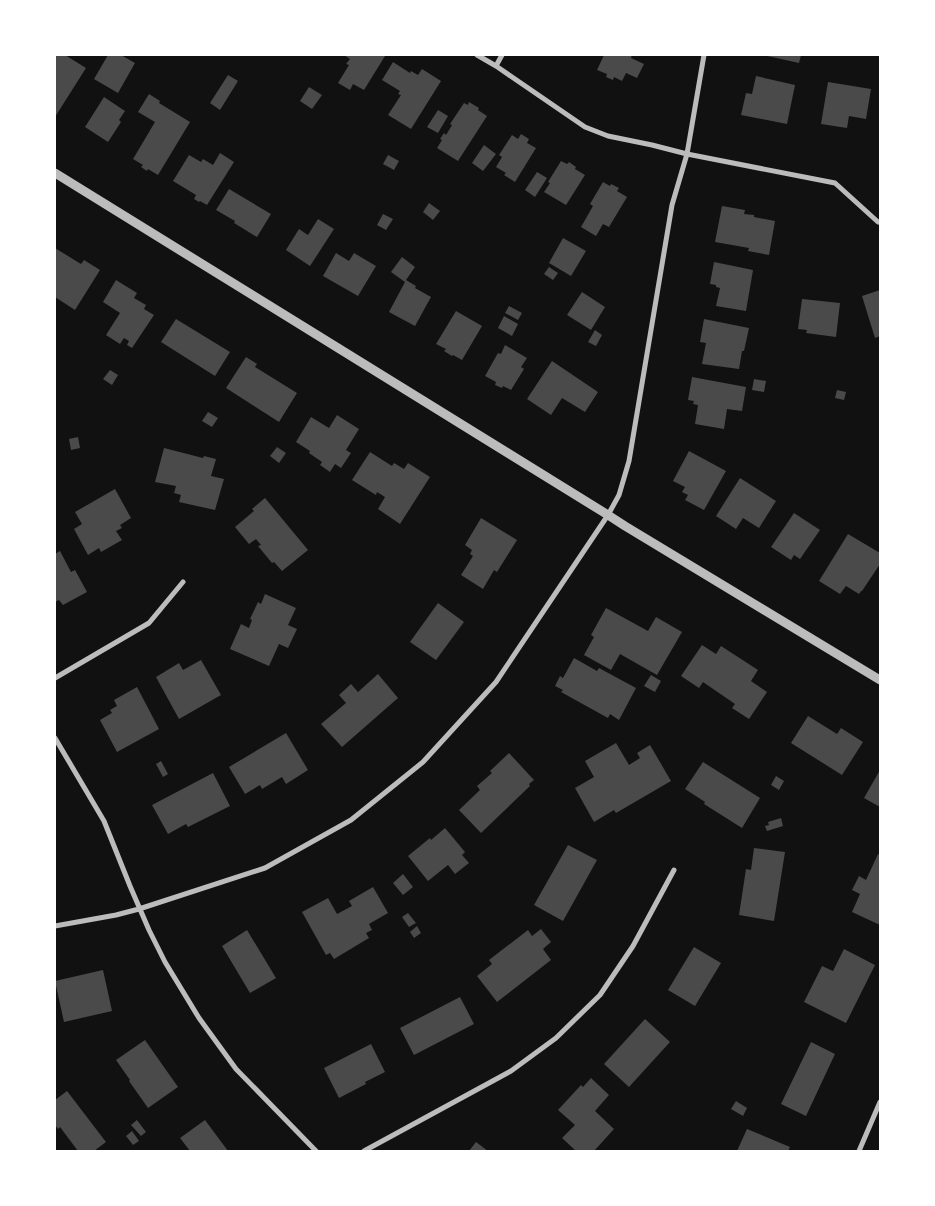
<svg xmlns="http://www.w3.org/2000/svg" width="935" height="1206" font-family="'Nunito Sans',sans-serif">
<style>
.building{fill:#4a4a4a}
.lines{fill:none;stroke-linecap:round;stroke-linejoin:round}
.minor{stroke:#bcbcbc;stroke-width:5}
.tertiary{stroke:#bcbcbc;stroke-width:9}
</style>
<rect width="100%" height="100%" fill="#111"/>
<path class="building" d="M55,55H65L86,68L55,117Z
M108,55H121L135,63L118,93L94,79Z
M344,55H383L385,56L364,90L353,84L350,90L338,83L349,65L346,64L350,59Z
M604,55H632L631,58L644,64L637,78L626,73L622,81L614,77L613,80L606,77L607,74L597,70Z
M763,55H801L799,63Z
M393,62L410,73L411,71L418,75L422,69L441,81L411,129L388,115L401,95L398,94L400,91L382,80Z
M228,75L238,81L220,110L210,103Z
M756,76L795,85L787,124L741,115L746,93L752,94Z
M828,82L871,89L866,119L849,116L847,128L821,124Z
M309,87L322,95L312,109L300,101Z
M149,94L160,101L159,103L190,122L158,175L148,169L147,171L141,167L143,165L133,159L155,122L138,112Z
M104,97L125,111L119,120L121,122L108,142L85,127Z
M469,102L479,108L478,110L487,116L458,161L437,148L442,140L440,139L444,133L446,135L452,125L450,124L464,103L468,105Z
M438,110L448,116L438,133L427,127Z
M521,134L529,139L527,143L536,148L515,182L504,175L506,173L496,167L502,157L499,155L512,135L518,139Z
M484,145L496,154L483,171L472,163Z
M220,153L234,162L207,205L200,201L199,202L194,199L196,195L173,181L189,155L201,162L203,159L213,165Z
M388,155L399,161L394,170L383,164Z
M561,161L567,164L569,162L576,167L575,169L585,175L566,205L544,192L550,183L548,182Z
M537,172L547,178L535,197L525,190Z
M603,182L610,186L611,184L619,188L617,191L627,197L609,227L603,224L596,236L581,227L593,206L590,204Z
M229,189L271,214L257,237L234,223L235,221L216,210Z
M429,203L440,211L433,220L423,212Z
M722,206L745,210L744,214L754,215V217L775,221L769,255L748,251L749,248L715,242Z
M383,214L393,219L386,230L377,225Z
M318,219L334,229L310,266L286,250L299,229L308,235Z
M563,238L586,251L571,276L549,263Z
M55,248L81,264L84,260L100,270L75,310L55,297Z
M336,253L349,261L354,253L376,266L358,296L323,276Z
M402,257L415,267L406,280L416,286L415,288L431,297L415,326L389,312L405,282L391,272Z
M714,262L753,270L746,311L716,306L720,288L716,287V285L710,284Z
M549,267L558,273L553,280L544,274Z
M116,280L137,293L134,298L146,305L144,309L154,315L132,348L127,345L129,341L124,338L120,344L106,335L120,313L103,302Z
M880,290V336L875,338L862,296Z
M582,292L605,307L591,330L567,315Z
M802,299L840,303L836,337L806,333L807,330L798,329Z
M509,306L522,313L518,320L505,313Z
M456,311L482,326L462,360L453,355L452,356L444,351L446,349L436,344Z
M504,316L518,324L512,336L498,328Z
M176,319L230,352L215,376L161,342Z
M704,319L749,328L744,351H742L739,369L702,364L706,343L700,342Z
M595,330L602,335L596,346L588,342Z
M505,345L527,358L521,367L524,369L511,390L503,386L502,388L495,385L496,382L485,376L498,353L501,354Z
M246,357L257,364L255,367L297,393L279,422L226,388Z
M552,361L598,392L585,412L562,398L551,415L527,399Z
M110,370L118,375L112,385L103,379Z
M692,377L746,387L742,411L727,409L724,429L695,424L698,405L693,404L694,401L688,400Z
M754,379L766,381L764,392L752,390Z
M837,390L846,392L844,400L835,398Z
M208,412L218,418L212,427L202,421Z
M337,415L359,429L346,450L351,453L341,468L335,464L330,472L320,465L322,462L309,453L310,451L296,442L311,417L329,428Z
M78,437L80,448L71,450L69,439Z
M277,447L286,453L279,463L270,456Z
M164,448L203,458L204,456L216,459L211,476L224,479L215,510L179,502L181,495L174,493L176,486L155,482Z
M689,451L726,471L704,510L685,500L688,495L682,492L685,487L673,481Z
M370,452L392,466L394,463L404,469L408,463L430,477L400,524L378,509L385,497L377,492L376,495L352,480Z
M740,478L776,501L759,528L743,518L736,529L716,516Z
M115,489L131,518L120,525L122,528L116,531L122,540L101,552L99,548L88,555L74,529L82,524L75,512Z
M265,498L308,550L282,571L274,562L272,563L258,546L261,545L256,539L249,544L235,527L254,511L252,509Z
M794,513L820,530L800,559L794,555L791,560L771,547Z
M481,518L517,540L497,572L494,570L483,589L461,575L473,556L470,554L472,550L465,545Z
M848,534L880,553V564L862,591H861L859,594L846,586L840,594L819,581Z
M60,551L71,572L75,570L87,592L63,605L59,600L55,602V554Z
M265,594L296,608L288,625L297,629L288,648L279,644L269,666L230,649L241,624L249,628L252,620L250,619L258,602L261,604Z
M438,603L464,622L436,660L410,642Z
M606,608L648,631L656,617L682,632L657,675L620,654L611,670L584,655L594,637L591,635Z
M702,645L716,654L721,646L758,670L751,681L767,692L749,719L732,708L735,704L703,682L699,688L681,676Z
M574,658L597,671L599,668L636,688L619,720L610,714L608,718L561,692L563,690L555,686L560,676L563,678Z
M201,660L221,695L179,719L156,677L179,663L183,670Z
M378,674L398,698L342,747L321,724L346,703L339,695L351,684L358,692Z
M651,675L661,681L655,692L644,686Z
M137,687L159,729L117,752L100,720L112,713L110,710L117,706L114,700Z
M808,716L837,734L841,728L863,742L842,775L791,743Z
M286,733L308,770L286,784L282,777L262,789L260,785L245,794L229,767Z
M616,743L629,765L640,758L637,753L650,745L671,781L616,813L614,810L594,822L575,788L594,777L585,761Z
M509,753L534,780L529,784L530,786L481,833L459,810L480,790L477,786L492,773L490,771Z
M161,761L168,774L163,777L156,764Z
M703,762L760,798L742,828L704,804L705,802L685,789Z
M880,770V807L864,798Z
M213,773L230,806L188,827L186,824L168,834L152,805Z
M776,776L784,781L779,790L771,785Z
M781,818L783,826L767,831L765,826L769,825L768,822Z
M445,828L465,852L462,855L469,863L455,874L448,865L428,881L408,856L430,838L431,840Z
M568,845L597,860L563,921L534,905Z
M754,848L785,852L774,921L739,915L746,869L751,870Z
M878,854L880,855V925L852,912L860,894L852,890L859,876L866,880Z
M403,874L413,887L403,895L393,883Z
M373,887L388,913L369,924L372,930L366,933L369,938L334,959L330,953L326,955L302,912L328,898L337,914L352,906L349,901Z
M408,913L416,923L409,927L402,917Z
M417,926L421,933L414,938L410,932Z
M541,929L551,942L543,949L551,960L497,1002L477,976L492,964L489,960L528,930L532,936Z
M247,930L276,978L250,993L222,946Z
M694,947L721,963L695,1006L668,990Z
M844,949L875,965L846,1023L804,1002L822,966L833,971Z
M103,970L112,1011L64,1022L55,981Z
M460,997L474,1024L414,1055L400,1028Z
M645,1019L670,1042L629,1087L604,1064Z
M145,1040L178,1087L148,1108L129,1081L130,1080L116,1060Z
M811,1042L835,1054L806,1116L781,1104Z
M371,1044L385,1072L365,1082L366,1084L339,1098L324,1068Z
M591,1078L609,1095L595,1111L614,1129L594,1151H576L562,1138L575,1125L558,1110L581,1085L583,1087Z
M67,1091L106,1142L94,1151H78L60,1127L58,1129L55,1125V1100Z
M736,1101L747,1108L743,1116L731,1109Z
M137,1120L146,1132L141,1136L131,1125Z
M205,1120L228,1151H190L180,1138Z
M747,1129L790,1147L788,1151H737Z
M132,1131L139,1141L133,1145L126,1136Z
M476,1142L488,1151H469Z"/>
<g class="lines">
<path class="minor" d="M477,55L496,66L585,127L608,136L652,145L687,154L835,183L878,222
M496,66L502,55
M55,678L149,623L183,582
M55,738L104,821L130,886L149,930L165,962L199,1018L236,1069L316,1151
M55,926L116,915L139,909L265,868L351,820L423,762L496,682L608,515L619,495L629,461L672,205L687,154L704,55
M364,1151L511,1071L556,1038L600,995L633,946L674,870
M859,1151L880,1102"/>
<path class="tertiary" d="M55,173L608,515L625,526L880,680"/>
</g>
<rect width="935" height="1206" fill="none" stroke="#ffffff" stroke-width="112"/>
</svg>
